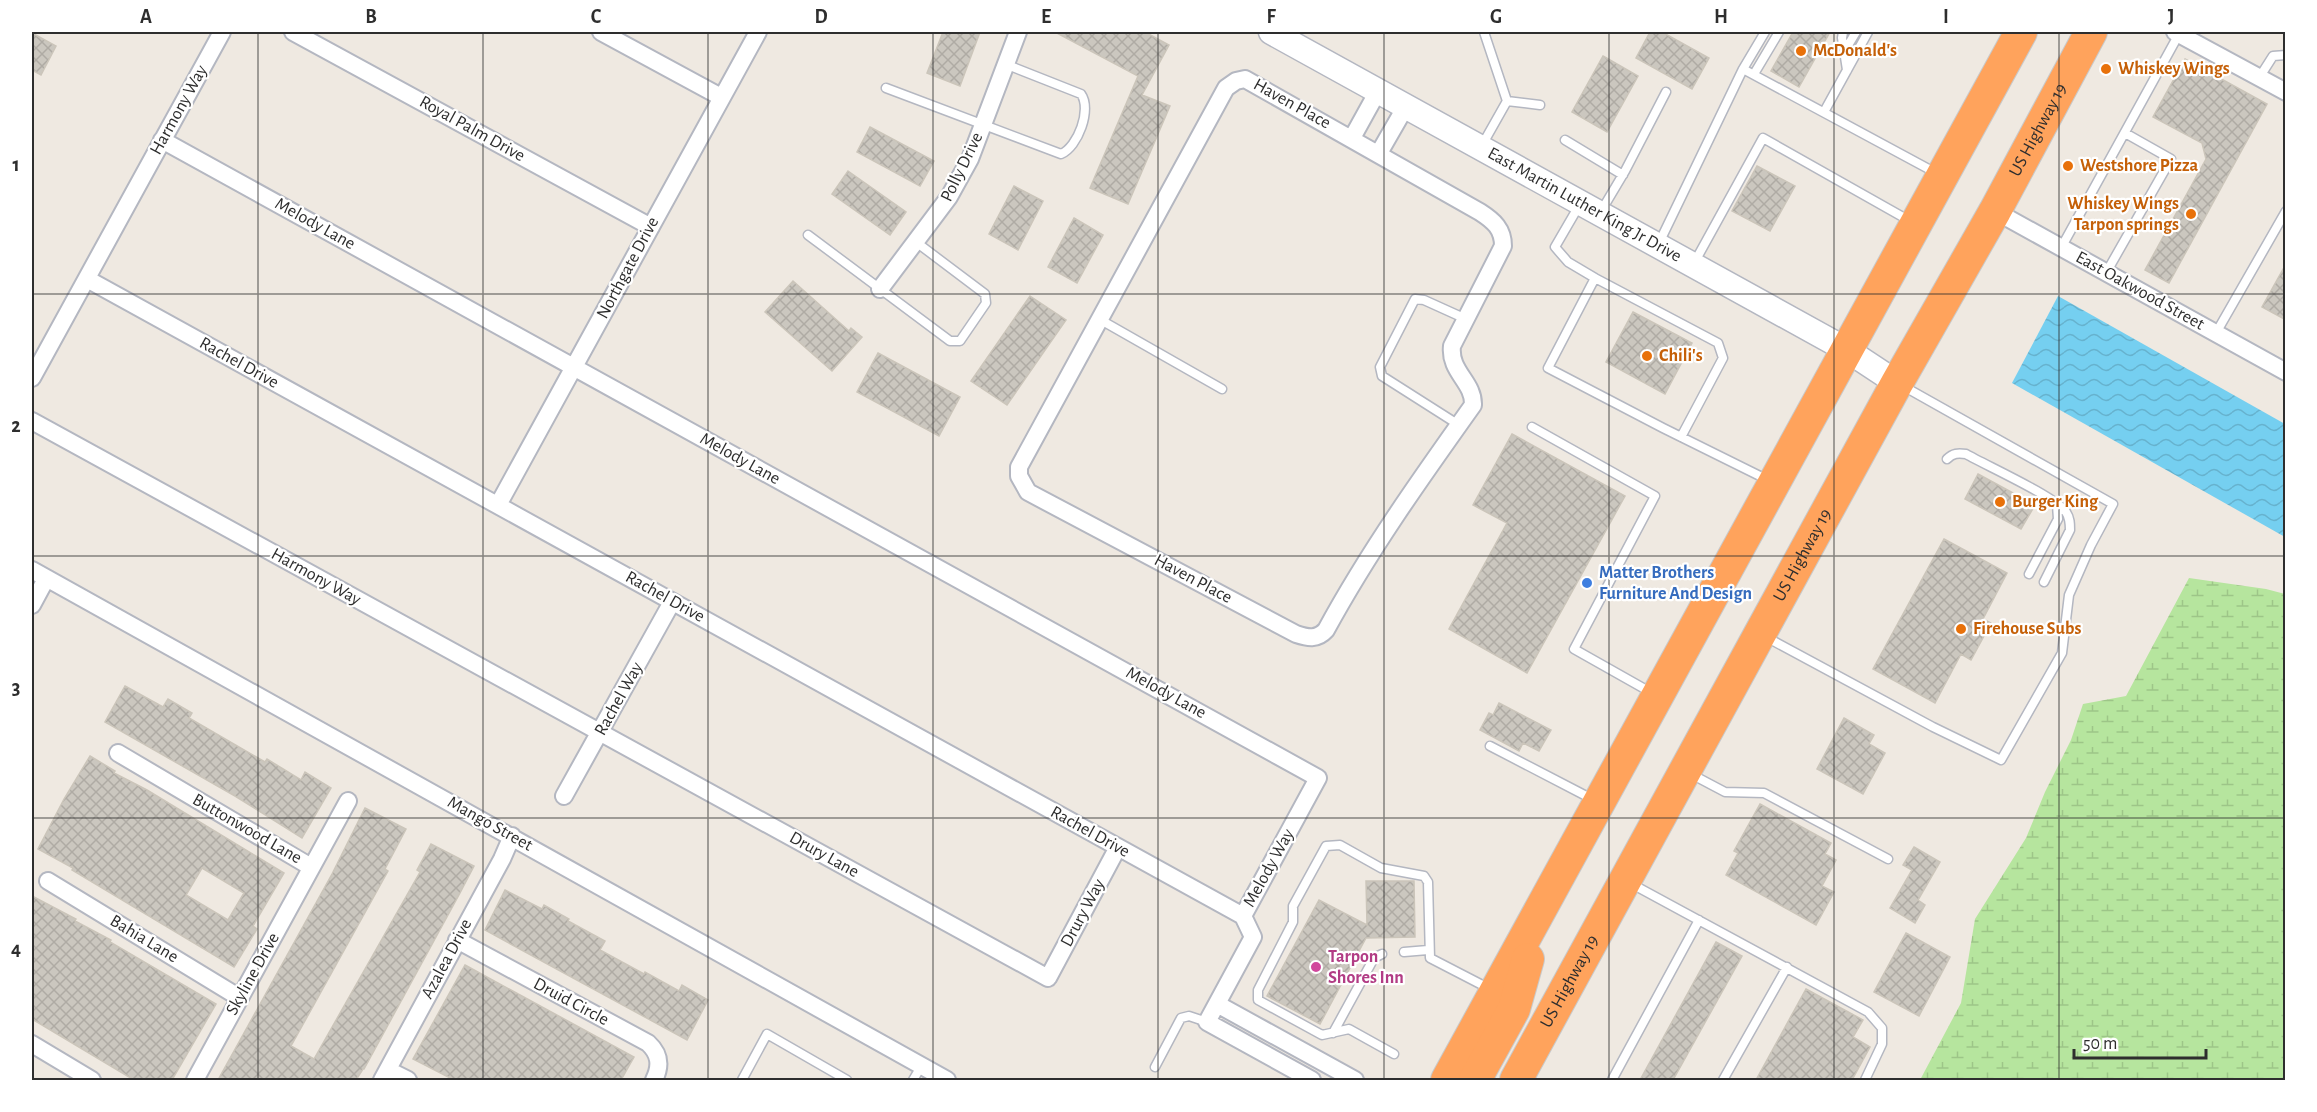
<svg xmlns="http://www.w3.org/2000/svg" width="2317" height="1112" font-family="'Alegreya Sans',sans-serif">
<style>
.wetland{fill:url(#wetland-marsh)}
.water{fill:url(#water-waves)}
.building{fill:url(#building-cross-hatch);stroke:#cbc5ba;stroke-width:1.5;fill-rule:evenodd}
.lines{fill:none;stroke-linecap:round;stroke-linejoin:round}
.lane-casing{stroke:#b4b7c1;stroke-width:11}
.street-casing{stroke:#b4b7c1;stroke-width:20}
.secondary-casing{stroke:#b4b7c1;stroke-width:27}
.highway-casing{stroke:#c9c9c9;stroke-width:34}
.lane{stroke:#fff;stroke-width:8}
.street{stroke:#fff;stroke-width:16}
.secondary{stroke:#fff;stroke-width:24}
.highway{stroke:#ffa35c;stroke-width:32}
.grid{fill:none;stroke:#2e2e2e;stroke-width:1.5;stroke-opacity:0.55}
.food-dot{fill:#e8710a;stroke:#fff;stroke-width:2}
.shop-dot{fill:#3f7fe0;stroke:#fff;stroke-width:2}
.hotel-dot{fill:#d1479c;stroke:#fff;stroke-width:2}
.labels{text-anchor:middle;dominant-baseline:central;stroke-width:4.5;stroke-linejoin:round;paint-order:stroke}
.food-label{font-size:18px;font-weight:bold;fill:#c56008;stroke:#fff;text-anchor:start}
.street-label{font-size:18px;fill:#2e2e2e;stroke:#fff}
.shop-label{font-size:18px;font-weight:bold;fill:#366cbe;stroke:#fff;text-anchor:start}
.hotel-label{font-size:18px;font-weight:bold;fill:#b23c85;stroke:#fff;text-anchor:start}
.neatline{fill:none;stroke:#2e2e2e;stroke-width:2}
.grid-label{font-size:20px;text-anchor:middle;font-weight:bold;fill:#2e2e2e}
</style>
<defs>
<pattern id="wetland-marsh" width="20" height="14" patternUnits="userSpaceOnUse" patternTransform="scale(1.5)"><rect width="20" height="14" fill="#b6e59e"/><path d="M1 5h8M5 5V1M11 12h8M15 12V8" fill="none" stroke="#9dc588"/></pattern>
<pattern id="water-waves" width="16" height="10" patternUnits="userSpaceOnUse" patternTransform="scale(1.5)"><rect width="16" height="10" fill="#75cff0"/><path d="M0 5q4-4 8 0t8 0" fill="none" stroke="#66b2ce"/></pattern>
<pattern id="building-cross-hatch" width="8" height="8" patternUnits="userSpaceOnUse" patternTransform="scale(1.5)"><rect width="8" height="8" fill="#cbc7bf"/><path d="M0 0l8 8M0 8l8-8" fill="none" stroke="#afaba4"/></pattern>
</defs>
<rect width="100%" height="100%" fill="#efe9e1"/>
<path class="wetland" d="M2189,578L2266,589L2285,594V1080H1920L1961,1003L1975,919L2026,838L2045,792L2071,740L2083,704L2126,696Z"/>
<path class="water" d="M2058,296L2285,424V537L2012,383Z"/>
<path class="building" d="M943,32H980L960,86L927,73Z
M1055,32H1145L1169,45L1142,95L1170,106L1128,204L1090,188L1138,76Z
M1650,32H1662L1709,58L1692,89L1636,58Z
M1793,32H1830L1799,87L1771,71Z
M32,33L56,46L41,75L32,70Z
M1603,56L1638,76L1607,132L1572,112Z
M2185,59L2267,104L2169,283L2145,270L2206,159L2202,143L2153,117Z
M870,127L934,161L920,186L857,152Z
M1757,166L1795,186L1770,231L1732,211Z
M848,171L906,212L890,235L832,194Z
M1014,186L1043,201L1018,250L989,234Z
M1074,218L1103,235L1077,283L1048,267Z
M2286,264V320L2262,307Z
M793,281L849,331L851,328L862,337L832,371L765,312Z
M1030,296L1066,320L1007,405L971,381Z
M1633,312L1692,343L1665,394L1606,362Z
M878,353L960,397L939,436L857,392Z
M1512,434L1625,496L1527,673L1449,629L1507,523L1473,505Z
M1978,474L2035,505L2021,529L1965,499Z
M1944,539L2007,573L1983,619L1991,623L1971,660L1961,654L1935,703L1873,669Z
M125,686L163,707L168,699L192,713L189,718L265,762L267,759L301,780L305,772L331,788L302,838L235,796L105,722Z
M1499,703L1551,730L1539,751L1523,743L1519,751L1480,730L1489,713L1493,715Z
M1844,718L1874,735L1869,744L1885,753L1863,794L1817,769Z
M90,756L115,771L114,773L147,790L284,873L253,926L257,929L234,967L72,870L73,868L38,849L64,799ZM202,868L244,893L228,920L186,895Z
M1760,804L1831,843L1825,854L1836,860L1822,886L1834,892L1816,925L1726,875L1738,853L1734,851Z
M365,808L406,829L385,869L388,871L291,1046L314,1059L420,872L417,870L431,844L474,866L460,893L364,1069H363L356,1080H218L332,874Z
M1914,847L1940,862L1918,900L1925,905L1915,923L1890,908L1912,870L1903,865Z
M1366,881H1414L1415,937L1366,938L1320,1024L1267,996L1319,900L1367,925Z
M505,890L542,909L544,905L569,919L568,921L605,941L600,950L644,974L645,972L679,991L682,985L708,1000L687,1040L485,930Z
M32,896L76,919L75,921L111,940L110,942L216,1004L172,1080H134L32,1019Z
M1906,933L1950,957L1919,1016L1874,992Z
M1716,942L1742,956L1673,1080H1640Z
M465,965L634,1057L621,1080H454L413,1059Z
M1806,989L1863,1020L1853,1037L1870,1047L1852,1080H1756Z"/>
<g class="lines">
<g class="lane-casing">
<path id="lane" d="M1484,32L1507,101
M1843,32L1842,38L1847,70
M1844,52L1856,32
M1743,69L1938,174
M1754,74L1779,32
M2259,78L2273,56L2286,55
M886,88L1061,154C1078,147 1092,109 1081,94L1005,64
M1824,112L1868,32
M1565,140L1623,175
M1481,147L1507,101L1540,105
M1580,204L1555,247L1568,262L1595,278
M1600,213L1625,171L1666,92
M808,235L950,341H960L986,303L985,294L916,242
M1659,243L1743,69L1765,32
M2061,248L2179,34
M1693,265L1763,138L1910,221
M2106,273L2171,159L2125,133
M1099,319L1222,389
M2216,333L2286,211
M1459,425L1382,376L1380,367L1415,299L1424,300L1466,319
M1532,427L1655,496L1574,649L1652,693
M1681,437L1723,358L1718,343L1595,278L1548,368L1663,428L1768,480
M1947,459C1953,453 1958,453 1966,454C1987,466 2054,496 2066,512C2070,518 2070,524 2070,530L2044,582
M2029,574L2058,519L2057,505
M1764,636L1933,727L2001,760L2062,653L2069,595L2091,545L2113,504L1903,386
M1490,746L1594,800
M1689,773L1725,792L1764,793L1888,859
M1630,883L1868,1012L1882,1028V1044L1865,1080
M1404,952L1428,950
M1333,1033L1374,958L1382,954
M1394,1054L1349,1029L1322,1035L1258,1000V990L1293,922V906L1326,846L1340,845L1381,868L1424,876L1428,882L1430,958L1490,989
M1155,1067L1181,1018L1189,1016L1207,1022
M742,1080L767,1034L847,1080
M913,1080L922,1065
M1612,1080L1699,920
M1723,1080L1787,967"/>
</g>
<g class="street-casing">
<path id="street" d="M293,32L651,227
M601,32L721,97
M2175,32L2286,92
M1245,79L1480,212C1494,221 1503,229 1503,246L1452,346C1449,372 1474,382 1473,405C1421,478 1369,551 1326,630C1317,640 1308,638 1296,634L1028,492L1019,476V467L1226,88L1236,81Z
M1352,138L1378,91
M162,140L1318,778L1243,916
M1379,153L1406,106
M1995,211L2286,372
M87,279L1243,916
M880,289L949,197L970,159L1018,32
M32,378L222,32
M32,421L1048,978L1118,847
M498,505L758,32
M32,570L947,1080
M32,605L46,579
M118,753L311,867
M564,796L672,602
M48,881L240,998
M1243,916L1253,937L1207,1022L1312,1080
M457,940L648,1043C660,1054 661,1066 654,1080
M1217,1004L1355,1080
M32,1044L92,1080
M388,1070L408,1080
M195,1080L348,801
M382,1080L502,859L512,836"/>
</g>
<g class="secondary-casing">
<g id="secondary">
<path id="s1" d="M1271,32L1847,350L1897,383"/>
</g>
</g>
<g class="highway-casing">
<g id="highway">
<path d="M1447,1080L2021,32"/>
<path d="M1475,1080L1514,1009L1528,959"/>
<path id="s2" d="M1516,1080L1897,383L1995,211L2091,32"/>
</g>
</g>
<use href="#lane" class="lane"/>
<use href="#street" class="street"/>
<use href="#secondary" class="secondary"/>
<use href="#highway" class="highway"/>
</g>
<path class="grid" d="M258,32V1080M483,32V1080M708,32V1080M933,32V1080M1158,32V1080M1384,32V1080M1609,32V1080M1834,32V1080M2059,32V1080M32,294H2286M32,556H2286M32,818H2286"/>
<g class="food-dot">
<circle cx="1801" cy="51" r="6"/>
<circle cx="2106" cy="69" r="6"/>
<circle cx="2068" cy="166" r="6"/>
<circle cx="2191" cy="214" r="6"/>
<circle cx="1647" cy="356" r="6"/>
<circle cx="2000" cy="502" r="6"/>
<circle cx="1961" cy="629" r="6"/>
</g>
<circle class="shop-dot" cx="1587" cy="583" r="6"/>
<circle class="hotel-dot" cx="1316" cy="967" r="6"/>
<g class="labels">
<g class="food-label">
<text x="1813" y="51">McDonald's</text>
<text x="2118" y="69">Whiskey Wings</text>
<text x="2080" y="166">Westshore Pizza</text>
<text x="2179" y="204" text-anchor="end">Whiskey Wings<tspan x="2179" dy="21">Tarpon springs</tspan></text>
<text x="1659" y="356">Chili's</text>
<text x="2012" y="502">Burger King</text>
<text x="1973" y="629">Firehouse Subs</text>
</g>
<g class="street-label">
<text transform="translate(1292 104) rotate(29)">Haven Place</text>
<text transform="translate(179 110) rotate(-61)">Harmony Way</text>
<text transform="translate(472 129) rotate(29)">Royal Palm Drive</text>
<text stroke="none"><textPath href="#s2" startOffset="1084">US Highway 19</textPath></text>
<text transform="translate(962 167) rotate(-64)">Polly Drive</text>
<text stroke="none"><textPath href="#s1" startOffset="358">East Martin Luther King Jr Drive</textPath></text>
<text transform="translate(315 224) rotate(29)">Melody Lane</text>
<text transform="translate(628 268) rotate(-62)">Northgate Drive</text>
<text transform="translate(2140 291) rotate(29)">East Oakwood Street</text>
<text transform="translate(239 363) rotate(29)">Rachel Drive</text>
<text transform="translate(740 459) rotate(29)">Melody Lane</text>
<text stroke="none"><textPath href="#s2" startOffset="598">US Highway 19</textPath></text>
<text transform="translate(316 577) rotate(29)">Harmony Way</text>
<text transform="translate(1193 579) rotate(28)">Haven Place</text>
<text transform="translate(665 597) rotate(29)">Rachel Drive</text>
<text transform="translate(1166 693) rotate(29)">Melody Lane</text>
<text transform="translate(619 699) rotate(-61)">Rachel Way</text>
<text transform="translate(490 824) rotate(29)">Mango Street</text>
<text transform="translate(247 829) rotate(30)">Buttonwood Lane</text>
<text transform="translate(1090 832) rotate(29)">Rachel Drive</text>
<text transform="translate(824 855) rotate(29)">Drury Lane</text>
<text transform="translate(1269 868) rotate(-61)">Melody Way</text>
<text transform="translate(1083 913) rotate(-62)">Drury Way</text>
<text transform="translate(144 939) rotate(31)">Bahia Lane</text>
<text transform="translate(447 959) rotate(-62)">Azalea Drive</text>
<text transform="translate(253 974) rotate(-61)">Skyline Drive</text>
<text stroke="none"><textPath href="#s2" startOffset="112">US Highway 19</textPath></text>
<text transform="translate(571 1002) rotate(28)">Druid Circle</text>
</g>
<g class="shop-label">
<text x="1599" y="573">Matter Brothers<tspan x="1599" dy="21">Furniture And Design</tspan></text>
</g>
<g class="hotel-label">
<text x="1328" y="957">Tarpon<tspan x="1328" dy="21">Shores Inn</tspan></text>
</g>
</g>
<rect width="2317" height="1112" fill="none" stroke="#ffffff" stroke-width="66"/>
<path d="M2074 1049v9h132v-9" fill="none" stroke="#2e2e2e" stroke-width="3"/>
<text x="2083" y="1049" font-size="18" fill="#2e2e2e" stroke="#ffffff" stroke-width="4.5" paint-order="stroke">50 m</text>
<rect x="33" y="33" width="2251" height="1046" class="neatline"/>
<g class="grid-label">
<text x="146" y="23">A</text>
<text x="371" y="23">B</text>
<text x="596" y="23">C</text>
<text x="821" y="23">D</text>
<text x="1046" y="23">E</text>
<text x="1271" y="23">F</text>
<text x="1496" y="23">G</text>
<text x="1721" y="23">H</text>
<text x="1946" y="23">I</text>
<text x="2171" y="23">J</text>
<text x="16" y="171">1</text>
<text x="16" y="432">2</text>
<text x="16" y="694">3</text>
<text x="16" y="955">4</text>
</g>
</svg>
